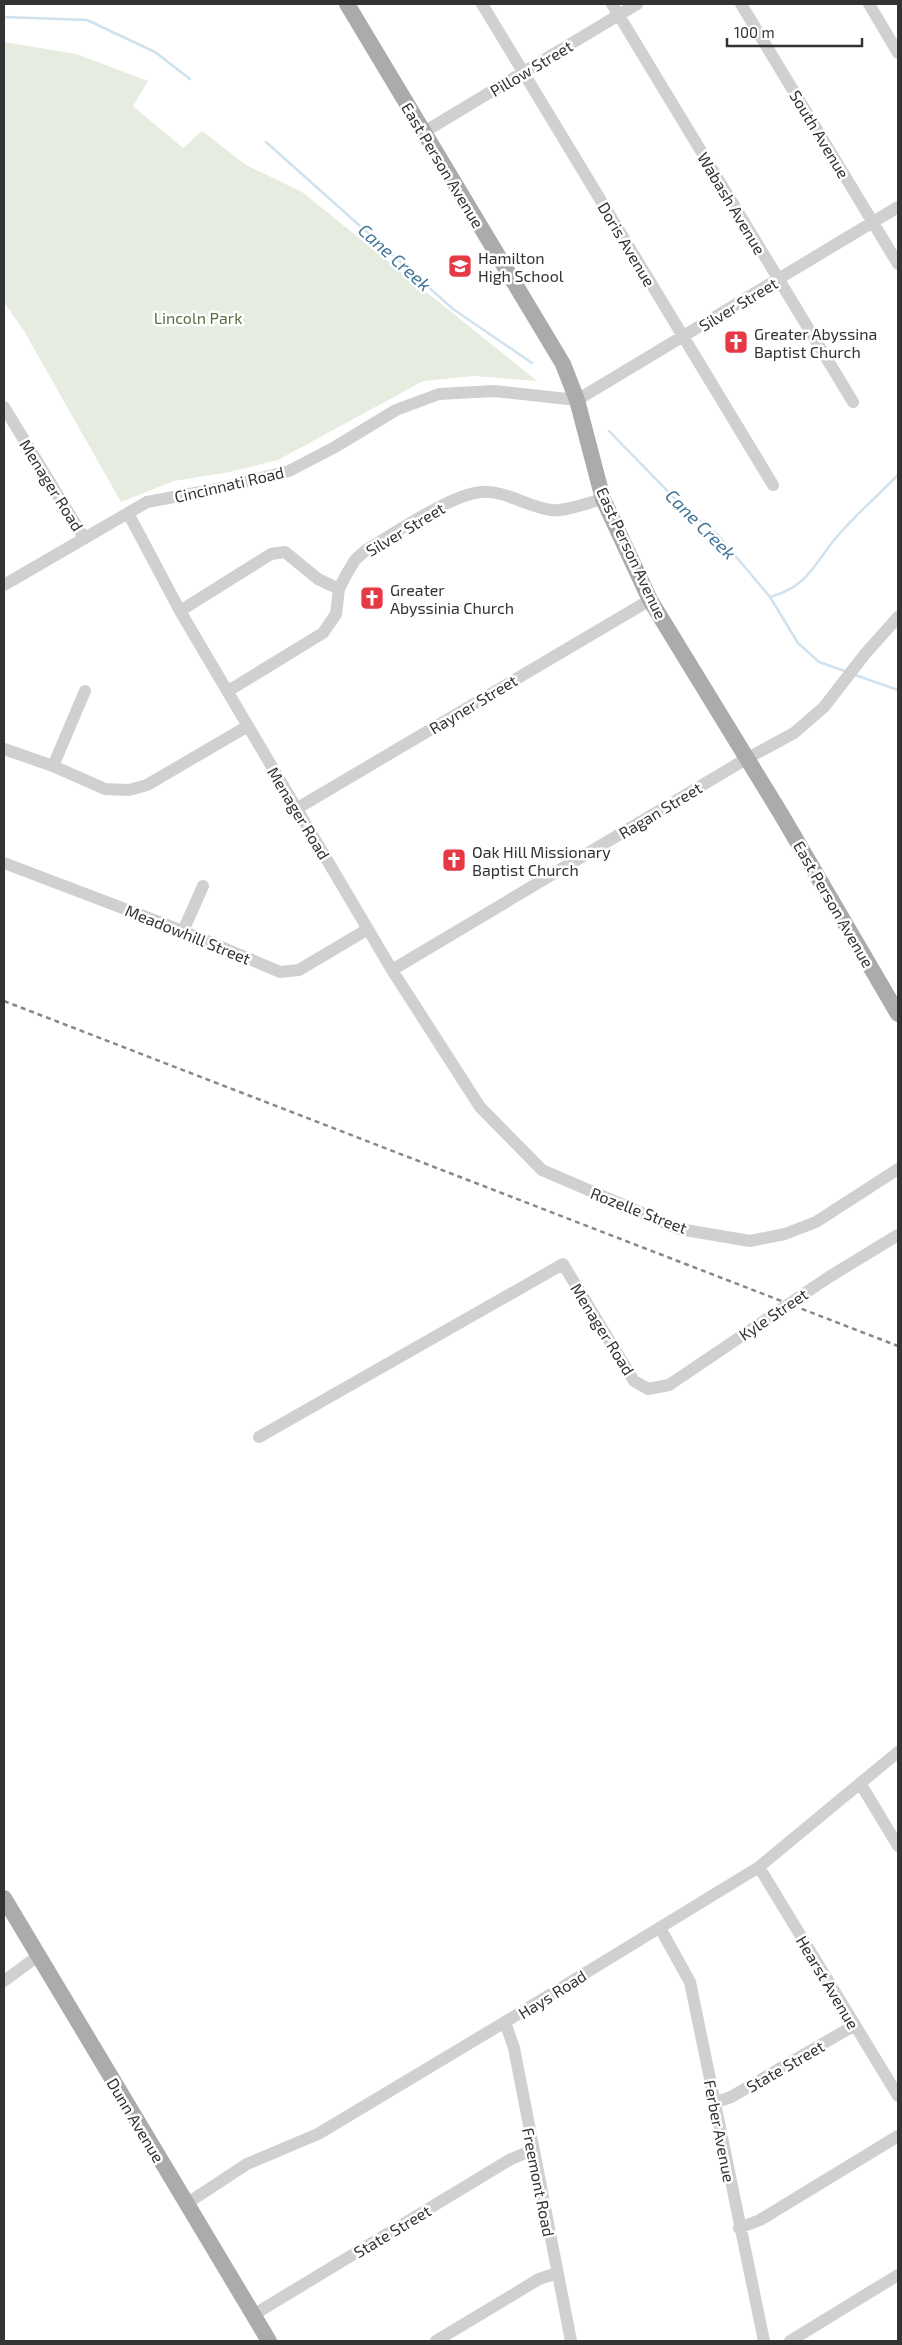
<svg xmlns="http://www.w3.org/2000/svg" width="902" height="2345" font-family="'Exo 2',sans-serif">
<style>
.green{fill:#e6ecdf}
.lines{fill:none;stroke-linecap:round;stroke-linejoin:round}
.stream{stroke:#cfe2ee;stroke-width:2.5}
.minor{stroke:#d0d0d0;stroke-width:12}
.major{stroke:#ababab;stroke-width:16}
.rail{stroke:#888;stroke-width:2.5;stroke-dasharray:5 4;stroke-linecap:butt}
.labels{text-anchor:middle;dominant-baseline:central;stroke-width:5;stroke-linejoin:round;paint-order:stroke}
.street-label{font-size:16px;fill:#333;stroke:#fff}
.poi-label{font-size:16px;fill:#333;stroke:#fff;text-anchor:start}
.park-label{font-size:16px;fill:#56703f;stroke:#fff}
.water-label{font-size:18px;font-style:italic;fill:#3f7597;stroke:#fff}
</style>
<rect width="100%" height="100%" fill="#fff"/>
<path class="green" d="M4,42L76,54L148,81L133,106L183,148L202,131L246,165L302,192L537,381L474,376L423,381L278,460L230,472L174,481L121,502L24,331L4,302Z"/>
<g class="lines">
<path class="stream" d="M4,17L87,20L155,52L190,79
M266,142L453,309L532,363
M609,431L687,511L717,534L770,597C811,586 815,560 841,532C859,512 879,494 898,475
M770,597L798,643L819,662L845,671
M855,675L898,690"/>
<path class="minor" d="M482,4L773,485
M612,4L853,402
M741,4L898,264
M869,4L898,53
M424,132L637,4
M4,407L84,538
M128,513L180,611L392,970L480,1107L542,1170L679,1229L750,1241L785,1234L816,1222L898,1169
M4,585L147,502L222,488L289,471L335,447L396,410L439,394L494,391L577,400L898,207
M180,611L271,554L285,552L318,579L339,589
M228,691L323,633L336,614L339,589L346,575L355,560L366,550C395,533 450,495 481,492C506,490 527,507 551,510C564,512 590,502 603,499
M4,749L53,766L105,789L129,790L147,785L248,726
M53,766L85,691
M296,809L650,600
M4,863L183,931L280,972L299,970L368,929
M183,931L203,886
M392,970L746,759L794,733L824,707L865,654L898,617
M259,1437L563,1264L634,1381L648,1389L669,1385L829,1277L898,1235
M860,1783L898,1846
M759,1867L898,2096
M660,1928L690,1982L764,2341
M4,1981L38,1956
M505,2022L514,2048L571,2341
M714,2103L731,2097L855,2025
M186,2204L247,2164L318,2134L505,2022L759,1867L898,1752
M739,2228L760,2220L898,2136
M253,2315L511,2159L533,2150
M436,2341L539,2279L557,2273
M790,2341L898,2275"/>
<path class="major" d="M347,4L563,364L577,400L603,499L650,600L781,814L898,1014
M4,1898L269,2341"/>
<path class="rail" d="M4,1001L898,1346"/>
</g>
<defs>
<g id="school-square" transform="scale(1.25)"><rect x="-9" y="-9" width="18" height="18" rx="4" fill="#e63946" stroke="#fff"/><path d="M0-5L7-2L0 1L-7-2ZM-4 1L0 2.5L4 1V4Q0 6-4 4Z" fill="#fff"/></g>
<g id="church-square" transform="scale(1.25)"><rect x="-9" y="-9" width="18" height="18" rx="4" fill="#e63946" stroke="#fff"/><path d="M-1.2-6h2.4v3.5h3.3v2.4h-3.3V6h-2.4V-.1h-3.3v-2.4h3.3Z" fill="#fff"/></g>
</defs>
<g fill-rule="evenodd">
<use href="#school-square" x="460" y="266"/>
<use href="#church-square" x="736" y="342"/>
<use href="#church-square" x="372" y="598"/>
<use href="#church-square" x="454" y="860"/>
</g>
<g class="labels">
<g class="street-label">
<text transform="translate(531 68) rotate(-31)">Pillow Street</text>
<text transform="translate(820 134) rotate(59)">South Avenue</text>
<text transform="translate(443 165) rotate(59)">East Person Avenue</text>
<text transform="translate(732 203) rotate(59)">Wabash Avenue</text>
<text transform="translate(627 244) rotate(59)">Doris Avenue</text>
<text transform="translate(738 304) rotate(-31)">Silver Street</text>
<text transform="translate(229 484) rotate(-13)">Cincinnati Road</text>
<text transform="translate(52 485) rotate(58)">Menager Road</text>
<text transform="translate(405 529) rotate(-31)">Silver Street</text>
<text transform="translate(632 553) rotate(65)">East Person Avenue</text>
<text transform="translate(473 704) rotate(-31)">Rayner Street</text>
<text transform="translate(660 810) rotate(-31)">Ragan Street</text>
<text transform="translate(299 813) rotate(59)">Menager Road</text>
<text transform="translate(834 904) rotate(60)">East Person Avenue</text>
<text transform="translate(188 934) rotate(22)">Meadowhill Street</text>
<text transform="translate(639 1210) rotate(21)">Rozelle Street</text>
<text transform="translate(773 1314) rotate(-34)">Kyle Street</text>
<text transform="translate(603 1329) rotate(58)">Menager Road</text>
<text transform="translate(828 1982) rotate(59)">Hearst Avenue</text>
<text transform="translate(552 1994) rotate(-32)">Hays Road</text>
<text transform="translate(785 2066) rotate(-30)">State Street</text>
<text transform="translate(136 2120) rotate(59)">Dunn Avenue</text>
<text transform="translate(720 2131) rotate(79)">Ferber Avenue</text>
<text transform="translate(539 2182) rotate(79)">Freemont Road</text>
<text transform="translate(392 2231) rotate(-31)">State Street</text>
</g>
<g class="poi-label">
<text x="478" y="257">Hamilton<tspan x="478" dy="18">High School</tspan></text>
<text x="754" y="333">Greater Abyssina<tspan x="754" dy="18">Baptist Church</tspan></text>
<text x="390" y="589">Greater<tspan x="390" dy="18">Abyssinia Church</tspan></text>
<text x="472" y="851">Oak Hill Missionary<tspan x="472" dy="18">Baptist Church</tspan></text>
</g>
<g class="park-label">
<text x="198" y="317">Lincoln Park</text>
</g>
<g class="water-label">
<text transform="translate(395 257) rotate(42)">Cane Creek</text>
<text transform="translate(701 524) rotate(45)">Cane Creek</text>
</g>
</g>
<rect width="902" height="2345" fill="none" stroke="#333333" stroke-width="10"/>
<path d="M727 38v8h135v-8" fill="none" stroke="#333333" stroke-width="2.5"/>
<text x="734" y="38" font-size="15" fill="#333333" stroke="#ffffff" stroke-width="4" paint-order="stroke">100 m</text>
</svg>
